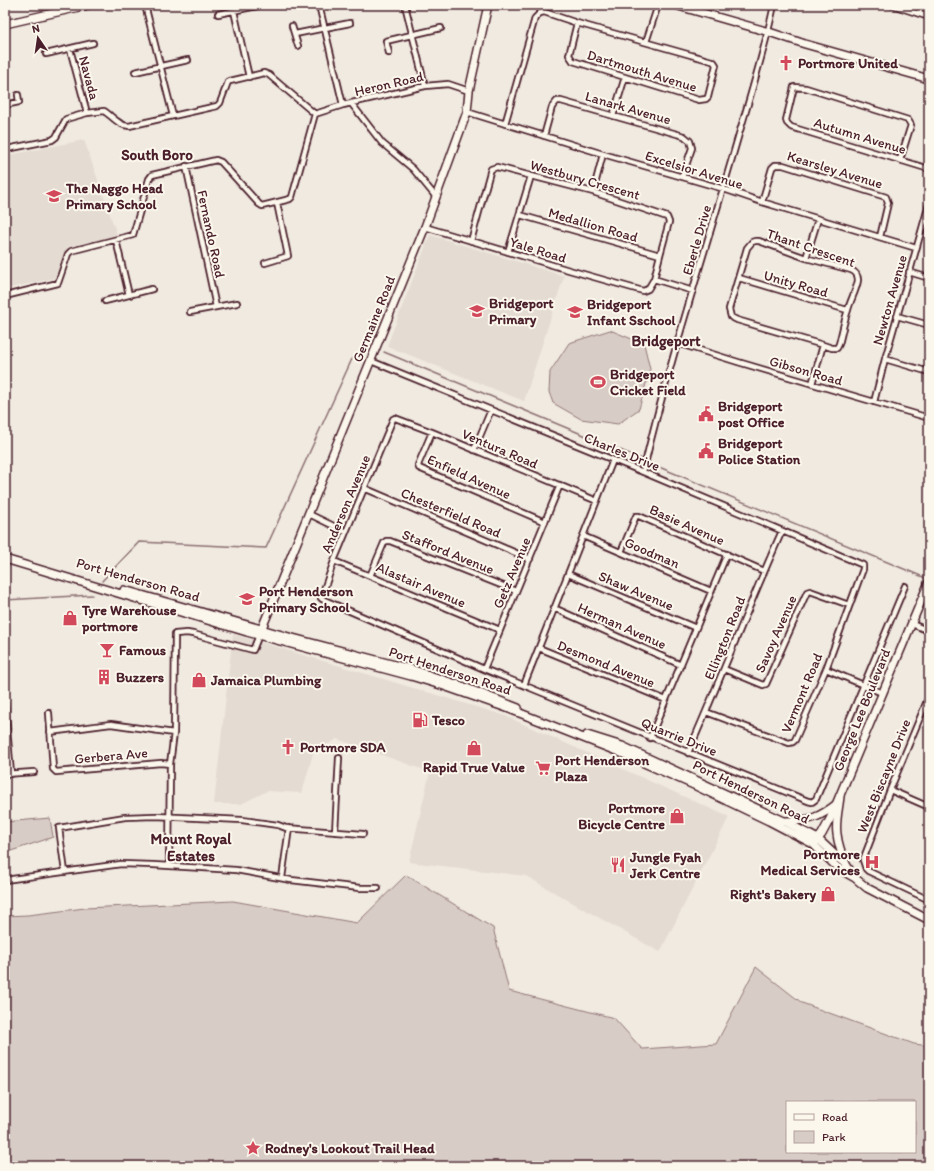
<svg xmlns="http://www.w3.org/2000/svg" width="934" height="1171" font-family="Itim,sans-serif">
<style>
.built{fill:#e4dbd2}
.green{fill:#d8ccc6;stroke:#917678;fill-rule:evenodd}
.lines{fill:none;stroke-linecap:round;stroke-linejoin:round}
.stream{stroke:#8c6f72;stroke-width:1.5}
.street-casing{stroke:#4a1f2b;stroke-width:8}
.secondary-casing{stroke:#4a1f2b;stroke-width:10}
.primary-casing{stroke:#4a1f2b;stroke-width:10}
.street{stroke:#fbf7ec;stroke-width:4.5}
.secondary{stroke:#fbf7ec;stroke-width:7}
.primary{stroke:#fbf7ec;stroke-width:7}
.labels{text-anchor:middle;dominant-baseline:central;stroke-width:4;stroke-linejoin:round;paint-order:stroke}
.poi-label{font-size:14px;font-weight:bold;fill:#4a1f2b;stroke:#fbf7ec;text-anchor:start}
.street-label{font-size:14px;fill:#4a1f2b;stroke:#fbf7ec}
.neighbourhood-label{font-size:15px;font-weight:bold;fill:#4a1f2b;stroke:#fbf7ec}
</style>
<rect width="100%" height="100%" fill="#f0eae0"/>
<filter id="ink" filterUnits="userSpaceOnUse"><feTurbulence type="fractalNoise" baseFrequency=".025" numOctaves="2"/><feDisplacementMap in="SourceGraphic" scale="8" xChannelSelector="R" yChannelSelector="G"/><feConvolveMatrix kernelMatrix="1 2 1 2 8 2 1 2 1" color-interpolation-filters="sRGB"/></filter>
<g filter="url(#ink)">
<path class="built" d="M84,140L117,235L68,247L55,278L5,289V156Z
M430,235L564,276L524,401L387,346Z
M233,634L503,715L729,817L660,952L543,886L527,876L409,862L430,772L337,739L313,753L302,793L267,791L241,804H214Z"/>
<path class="green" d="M610,330L644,344L650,369L639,409L618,424L581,419L553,403L549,392L550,372L569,343Z
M50,818L53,837L5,853V822Z
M406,875L493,928L509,991L614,1018L642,1049L716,1044L756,967L802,1003L914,1044L929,1046V1166H5V916L28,915L85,908L233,901L357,923ZM787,1102H915V1152H787Z"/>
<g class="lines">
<path class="stream" d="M384,352L644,460
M647,462L928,579
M102,581L139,542L266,548L352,359L366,348
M5,600L92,595"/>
<g class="street-casing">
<path id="street" d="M145,5L173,116
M319,5L343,105
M405,5L425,86
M892,5L929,17
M234,11L249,77
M919,13L921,5
M218,14L257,6
M292,26L298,46
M295,34L350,23
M646,42L658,5
M70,49L87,113
M389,53L386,41L441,28
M46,54L93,43
M135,72L188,60
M351,103L382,143L413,169L436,197
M5,105L19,102L18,95
M467,112L603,154L724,189L762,202L916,248
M315,114L343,105L425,86L448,84L469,91
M613,116L625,77
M505,124L535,18L540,13L544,12L577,23L712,61L714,62L716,65L708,97L706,99L699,100L573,61L569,55L577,23
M544,136L552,107L557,101H561L684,136L690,141L692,148L682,177
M5,148L7,149L52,140L56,137L66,119L87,113L104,111C112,116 119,126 129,126L217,106L220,103L228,82L230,81L264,73L269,75L315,114
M900,160L911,125L908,120L806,88L794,87L786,120L787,123L791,127L929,169
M186,166L216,307
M593,192L603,154
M762,202L772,168L775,165H783L886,197L888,203L880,237
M520,215L660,255
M425,227L569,270L643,291L648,289L654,279L660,255L669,222L667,217L593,192L497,167L491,169L490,172L471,241
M116,240L129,295
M755,241H759L806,258L851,270C855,272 858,274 858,280C857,289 850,301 848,310C844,321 842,333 839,344L837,348H832L823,345L737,320L731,317L729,309L747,248L752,242Z
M508,252L531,176
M806,258L818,219
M265,263L288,256L277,203
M909,272L929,278
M739,278L847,310
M654,279L693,291
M5,296L58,283L68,254L71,251L133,235L149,179L152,175L216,160L221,162L259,204L262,206L290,199L292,197L315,114
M105,301L152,289
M190,312L237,303
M897,316L929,325
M677,343L738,362L929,418
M885,359L929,372
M371,361L643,472L863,565V569L826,669L795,740L793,742L789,743L706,712
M812,384L823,345
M874,402L885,359L929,204
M432,432L418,465L419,468L545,522
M474,450L491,410
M643,472C670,358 707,246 739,134C752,91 765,48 774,5
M364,488L530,559
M597,501L432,432L395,418L393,419L334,561L321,598L322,599L484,669L808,801L812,802L816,799L905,586
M309,514L346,532
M583,536L711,591
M621,552L636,516H639L764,571
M334,561L500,630
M568,574L696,628
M370,576L384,543L386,541H390L516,591
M554,608L681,665
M912,624L929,631
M539,648L666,700
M484,669L560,485
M724,669L763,685L766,684L807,592L810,591L849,605
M826,669L882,693
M524,685L613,460
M929,696L890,790L863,860L866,869L868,871L929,900
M5,704L11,774
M49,713L53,769L56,772L161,763L170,764
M50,732L111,724L174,733
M650,738L727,554
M688,753C721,679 749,604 782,531
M5,774L34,772
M890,790L929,807
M335,832L339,758
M169,866L170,764L174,733L175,634L187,633L193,634L253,650L259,635
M65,872L59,828L125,817L155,816L242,820L278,825L286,828L363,834
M282,878L289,828
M5,880L121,864L153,865L236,870L291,880L360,888H378"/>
</g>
<g class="secondary-casing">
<path id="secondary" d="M675,5L769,32L805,44L929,79
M5,24L88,5
M260,633L425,227L467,112L469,91L488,5
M815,843L822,834L830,819L929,582"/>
</g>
<g class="primary-casing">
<path id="primary" d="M5,559L247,632L411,676L444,686L507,708L619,752L696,786L769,821L813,844L839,869L855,878L867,888L929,920
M124,590L289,637L414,670L456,684L518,708
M587,735L622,746L784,821L818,839L847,866L854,877
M840,796C839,808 835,822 837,834C838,844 842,855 846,864
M786,821C810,821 819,818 838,803"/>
</g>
<use href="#street" class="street"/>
<use href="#secondary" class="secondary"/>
<use href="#primary" class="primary"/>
</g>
</g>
<defs>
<g id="church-bare" transform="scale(1.2)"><path d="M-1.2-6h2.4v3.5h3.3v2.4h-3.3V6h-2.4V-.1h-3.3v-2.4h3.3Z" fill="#d1495b" stroke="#fbf7ec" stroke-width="2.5" paint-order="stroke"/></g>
<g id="school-bare" transform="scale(1.2)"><path d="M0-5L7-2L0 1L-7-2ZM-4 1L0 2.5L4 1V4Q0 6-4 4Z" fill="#d1495b" stroke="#fbf7ec" stroke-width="2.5" paint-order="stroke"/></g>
<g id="stadium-bare" transform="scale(1.2)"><path d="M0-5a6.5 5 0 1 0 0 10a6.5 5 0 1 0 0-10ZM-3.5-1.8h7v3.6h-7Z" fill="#d1495b" stroke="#fbf7ec" stroke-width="2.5" paint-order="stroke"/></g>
<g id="civic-bare" transform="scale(1.2)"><path d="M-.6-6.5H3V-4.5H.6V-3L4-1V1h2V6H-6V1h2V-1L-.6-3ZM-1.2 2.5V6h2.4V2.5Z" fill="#d1495b" stroke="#fbf7ec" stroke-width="2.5" paint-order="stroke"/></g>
<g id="shop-bare" transform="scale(1.2)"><path d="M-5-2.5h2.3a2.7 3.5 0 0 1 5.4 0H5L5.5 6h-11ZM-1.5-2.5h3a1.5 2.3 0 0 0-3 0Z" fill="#d1495b" stroke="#fbf7ec" stroke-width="2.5" paint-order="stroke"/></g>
<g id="bar-bare" transform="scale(1.2)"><path d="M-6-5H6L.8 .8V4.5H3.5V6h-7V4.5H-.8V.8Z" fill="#d1495b" stroke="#fbf7ec" stroke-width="2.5" paint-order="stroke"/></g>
<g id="building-bare" transform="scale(1.2)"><path d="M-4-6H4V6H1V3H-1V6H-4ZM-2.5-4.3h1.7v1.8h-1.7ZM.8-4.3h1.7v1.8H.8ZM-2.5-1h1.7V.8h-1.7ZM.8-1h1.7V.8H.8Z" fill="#d1495b" stroke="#fbf7ec" stroke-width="2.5" paint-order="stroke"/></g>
<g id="fuel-bare" transform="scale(1.2)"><path d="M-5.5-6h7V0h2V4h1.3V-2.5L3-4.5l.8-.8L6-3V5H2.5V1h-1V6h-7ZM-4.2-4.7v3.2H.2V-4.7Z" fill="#d1495b" stroke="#fbf7ec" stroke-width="2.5" paint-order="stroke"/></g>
<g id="supermarket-bare" transform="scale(1.2)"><path d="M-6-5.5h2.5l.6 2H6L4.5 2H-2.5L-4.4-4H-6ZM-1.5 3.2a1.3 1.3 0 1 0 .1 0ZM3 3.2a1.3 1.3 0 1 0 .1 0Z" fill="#d1495b" stroke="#fbf7ec" stroke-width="2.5" paint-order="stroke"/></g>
<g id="hospital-bare" transform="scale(1.2)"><path d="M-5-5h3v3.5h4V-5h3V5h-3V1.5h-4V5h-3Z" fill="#d1495b" stroke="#fbf7ec" stroke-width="2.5" paint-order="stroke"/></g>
<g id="restaurant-bare" transform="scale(1.2)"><path d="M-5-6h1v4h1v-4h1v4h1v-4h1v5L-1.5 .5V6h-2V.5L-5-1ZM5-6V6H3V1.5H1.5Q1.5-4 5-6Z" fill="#d1495b" stroke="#fbf7ec" stroke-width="2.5" paint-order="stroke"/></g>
<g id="sight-bare" transform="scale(1.2)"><path d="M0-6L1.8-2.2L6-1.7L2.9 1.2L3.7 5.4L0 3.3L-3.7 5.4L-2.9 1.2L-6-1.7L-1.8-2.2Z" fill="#d1495b" stroke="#fbf7ec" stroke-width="2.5" paint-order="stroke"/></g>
</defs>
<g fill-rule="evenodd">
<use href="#church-bare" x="786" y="63"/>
<use href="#school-bare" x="54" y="196"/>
<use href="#school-bare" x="477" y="311"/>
<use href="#school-bare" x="575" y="312"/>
<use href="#stadium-bare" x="598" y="382"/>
<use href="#civic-bare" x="706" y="414"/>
<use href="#civic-bare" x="706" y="451"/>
<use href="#school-bare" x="247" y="599"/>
<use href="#shop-bare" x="70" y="618"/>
<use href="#bar-bare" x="107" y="650"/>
<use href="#building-bare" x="104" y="677"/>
<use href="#shop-bare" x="199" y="680"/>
<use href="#fuel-bare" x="420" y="720"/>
<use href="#church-bare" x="288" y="747"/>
<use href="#shop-bare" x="474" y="748"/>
<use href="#supermarket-bare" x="543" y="768"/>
<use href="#shop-bare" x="677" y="816"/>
<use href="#hospital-bare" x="872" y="862"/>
<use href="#restaurant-bare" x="618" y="865"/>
<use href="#shop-bare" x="828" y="894"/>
<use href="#sight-bare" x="253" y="1148"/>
</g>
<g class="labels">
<g class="poi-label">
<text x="798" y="63">Portmore United</text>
<text x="66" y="188">The Naggo Head<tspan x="66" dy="16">Primary School</tspan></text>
<text x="489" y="303">Bridgeport<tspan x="489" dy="16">Primary</tspan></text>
<text x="587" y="304">Bridgeport<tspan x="587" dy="16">Infant Sschool</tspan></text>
<text x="610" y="374">Bridgeport<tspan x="610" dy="16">Cricket Field</tspan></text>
<text x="718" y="406">Bridgeport<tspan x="718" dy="16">post Office</tspan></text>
<text x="718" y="443">Bridgeport<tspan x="718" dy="16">Police Station</tspan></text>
<text x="259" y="591">Port Henderson<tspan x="259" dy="16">Primary School</tspan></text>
<text x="82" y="610">Tyre Warehouse<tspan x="82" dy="16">portmore</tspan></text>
<text x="119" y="650">Famous</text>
<text x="116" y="677">Buzzers</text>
<text x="211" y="680">Jamaica Plumbing</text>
<text x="432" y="720">Tesco</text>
<text x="300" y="747">Portmore SDA</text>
<text x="555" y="760">Port Henderson<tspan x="555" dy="16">Plaza</tspan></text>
<text x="474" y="767" text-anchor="middle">Rapid True Value</text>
<text x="665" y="808" text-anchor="end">Portmore<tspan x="665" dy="16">Bicycle Centre</tspan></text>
<text x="860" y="854" text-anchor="end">Portmore<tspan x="860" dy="16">Medical Services</tspan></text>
<text x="630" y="857">Jungle Fyah<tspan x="630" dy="16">Jerk Centre</tspan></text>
<text x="816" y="894" text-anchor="end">Right's Bakery</text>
<text x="265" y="1148">Rodney's Lookout Trail Head</text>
</g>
<g class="street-label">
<text transform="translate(642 71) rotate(17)">Dartmouth Avenue</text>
<text transform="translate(89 78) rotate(75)">Navada</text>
<text transform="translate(389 84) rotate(-13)">Heron Road</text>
<text transform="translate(628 108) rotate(16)">Lanark Avenue</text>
<text transform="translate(860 136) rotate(17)">Autumn Avenue</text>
<text transform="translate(694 170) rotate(17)">Excelsior Avenue</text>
<text transform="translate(835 170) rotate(17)">Kearsley Avenue</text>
<text transform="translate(585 180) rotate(16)">Westbury Crescent</text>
<text transform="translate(593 225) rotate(16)">Medallion Road</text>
<text transform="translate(211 234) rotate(78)">Fernando Road</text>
<text transform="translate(697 240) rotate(-74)">Eberle Drive</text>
<text transform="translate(811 248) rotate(19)">Thant Crescent</text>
<text transform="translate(538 250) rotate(17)">Yale Road</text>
<text transform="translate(796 284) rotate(16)">Unity Road</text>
<text transform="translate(890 300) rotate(-74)">Newton Avenue</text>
<text transform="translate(374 319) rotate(-68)">Germaine Road</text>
<text transform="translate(806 371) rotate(16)">Gibson Road</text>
<text transform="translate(500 449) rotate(23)">Ventura Road</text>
<text transform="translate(622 452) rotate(22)">Charles Drive</text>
<text transform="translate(469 477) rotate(24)">Enfield Avenue</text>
<text transform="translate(346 504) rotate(-67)">Anderson Avenue</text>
<text transform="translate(451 513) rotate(23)">Chesterfield Road</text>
<text transform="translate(687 525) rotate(24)">Basie Avenue</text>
<text transform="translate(448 552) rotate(22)">Stafford Avenue</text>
<text transform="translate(652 553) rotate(23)">Goodman</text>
<text transform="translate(512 573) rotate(-67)">Getz Avenue</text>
<text transform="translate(138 580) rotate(16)">Port Henderson Road</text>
<text transform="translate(421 585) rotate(23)">Alastair Avenue</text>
<text transform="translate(636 591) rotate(23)">Shaw Avenue</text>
<text transform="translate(622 626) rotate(24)">Herman Avenue</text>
<text transform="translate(776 634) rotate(-66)">Savoy Avenue</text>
<text transform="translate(725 638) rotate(-68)">Ellington Road</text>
<text transform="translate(606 664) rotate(22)">Desmond Avenue</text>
<text transform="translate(450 671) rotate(18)">Port Henderson Road</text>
<text transform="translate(802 693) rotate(-67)">Vermont Road</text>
<text transform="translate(862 710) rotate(-68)">George Lee Boulevard</text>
<text transform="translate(679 737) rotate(22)">Quarrie Drive</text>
<text transform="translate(111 756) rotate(-5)">Gerbera Ave</text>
<text transform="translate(884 776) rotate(-68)">West Biscayne Drive</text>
<text transform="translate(751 792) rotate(26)">Port Henderson Road</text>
</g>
<g class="neighbourhood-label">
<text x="157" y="155">South Boro</text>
<text x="666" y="341">Bridgeport</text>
<text x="191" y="839">Mount Royal<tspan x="191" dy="17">Estates</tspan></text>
</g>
</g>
<rect width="934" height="1171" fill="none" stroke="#fbf7ec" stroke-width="20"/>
<rect x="10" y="10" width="914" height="1151" fill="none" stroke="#4a1f2b" stroke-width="1.5" filter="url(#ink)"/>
<rect x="786" y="1101" width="130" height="52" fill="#fbf7ec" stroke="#b4a19f"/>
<rect x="794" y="1114" width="20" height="6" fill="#fbf7ec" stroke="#b4a19f"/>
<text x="822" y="1121" font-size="12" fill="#4a1f2b">Road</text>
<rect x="794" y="1131" width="20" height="12" fill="#d8ccc6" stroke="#b4a19f"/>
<text x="822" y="1141" font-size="12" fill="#4a1f2b">Park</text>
<g transform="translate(38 38) rotate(347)" stroke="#fbf7ec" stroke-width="3" paint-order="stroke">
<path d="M0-3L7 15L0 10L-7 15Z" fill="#4a1f2b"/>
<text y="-6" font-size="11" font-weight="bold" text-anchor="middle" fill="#4a1f2b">N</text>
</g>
</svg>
